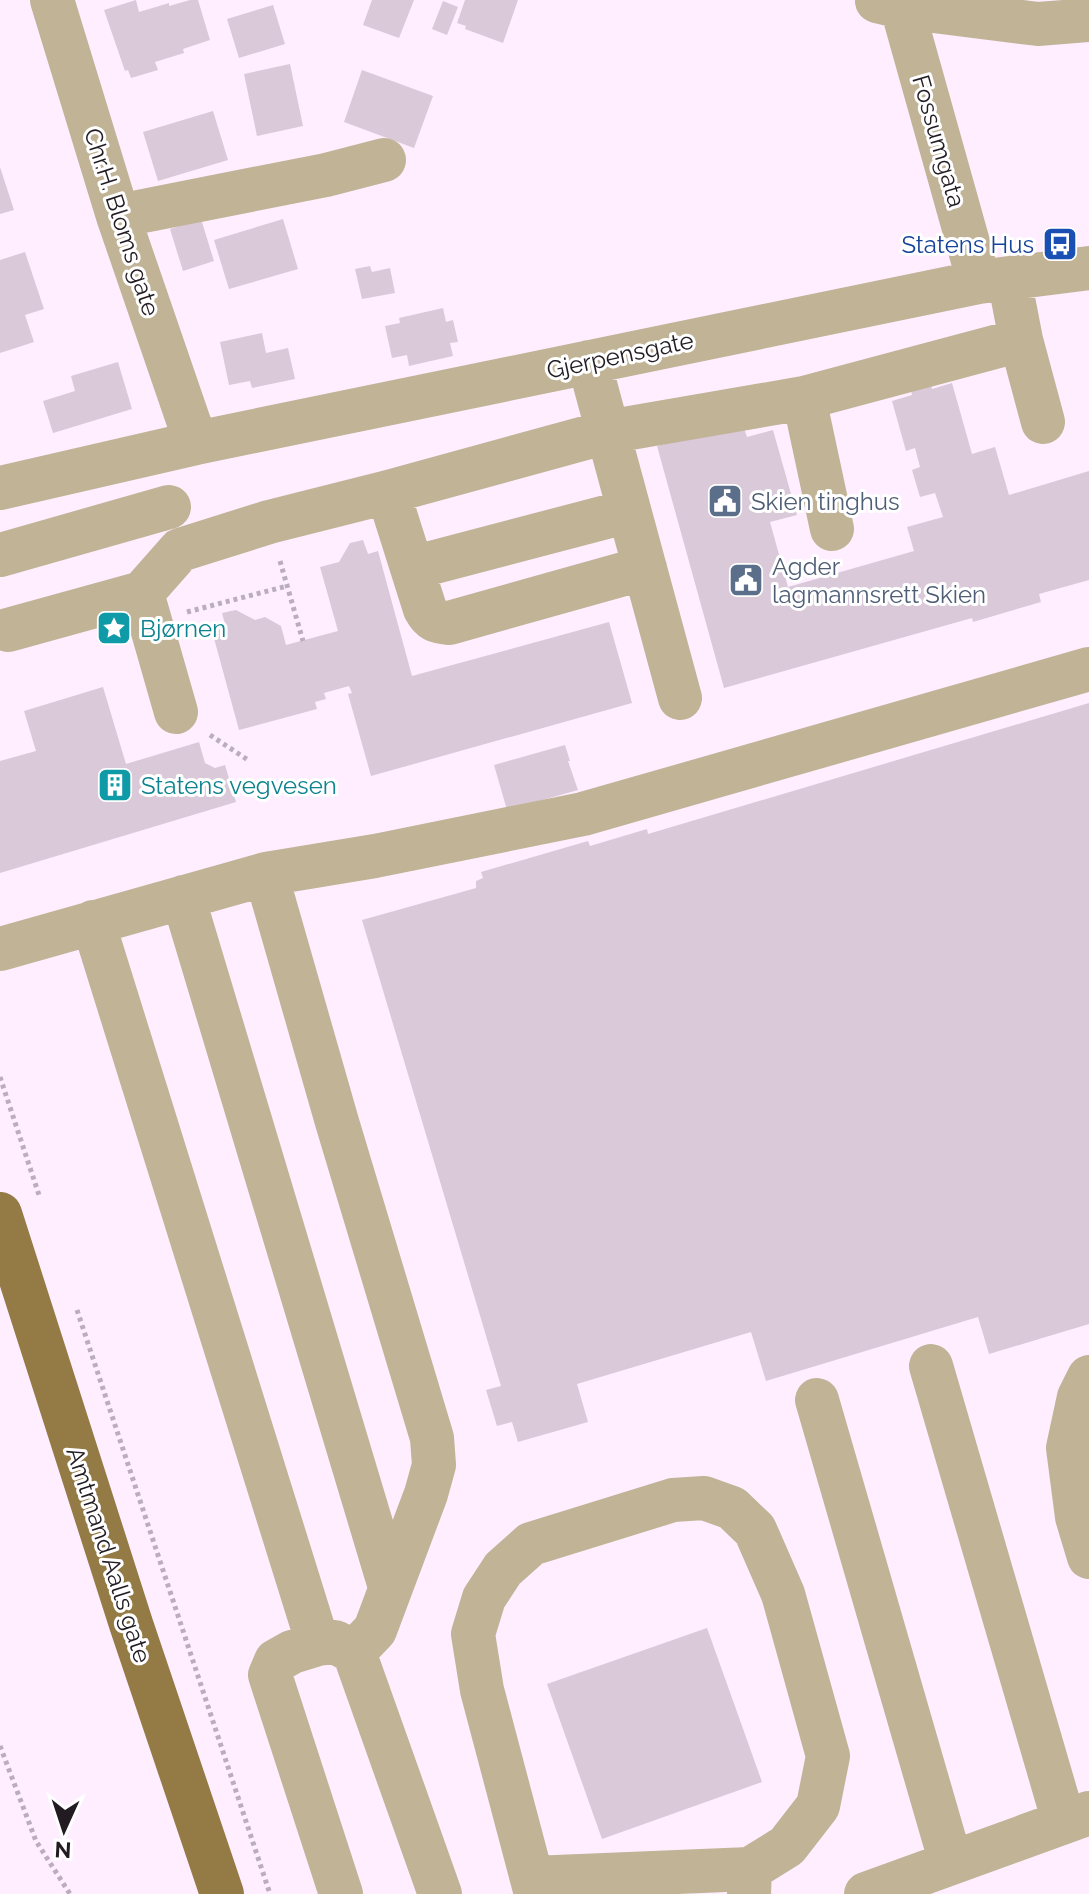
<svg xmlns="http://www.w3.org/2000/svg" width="1089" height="1894" font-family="Raleway,sans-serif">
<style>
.building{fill:#d9c9d9}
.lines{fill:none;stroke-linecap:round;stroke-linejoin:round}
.path{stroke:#bbaebc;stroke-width:5;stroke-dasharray:4 4;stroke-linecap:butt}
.minor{stroke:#c0b396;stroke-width:44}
.major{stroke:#947b45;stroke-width:44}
.labels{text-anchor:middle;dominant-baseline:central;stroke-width:6;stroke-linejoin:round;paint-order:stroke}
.street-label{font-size:24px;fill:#221c22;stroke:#fff}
.transit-label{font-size:24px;fill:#164399;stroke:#fff;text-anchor:end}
.service-label{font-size:24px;fill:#4e5e75;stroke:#fff;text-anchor:start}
.culture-label{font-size:24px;fill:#0d838f;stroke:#fff;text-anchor:start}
</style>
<rect width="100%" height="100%" fill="#feeeff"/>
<path class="building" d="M136,0L139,12L169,3V6L190,0H198L210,40L183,49L184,53L155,62L158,70L131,78L128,70L125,71L104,10Z
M372,0H414L399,38L363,25Z
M465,0H518L503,43L465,29L466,26L457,23Z
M443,1L458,7L447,35L432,29Z
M273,5L285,44L239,58L227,19Z
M290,64L303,126L257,136L244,74Z
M362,70L433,96L414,148L344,122Z
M213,111L228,160L158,181L143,132Z
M0,167L14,210L0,214Z
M201,219L214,261L183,271L170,229Z
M283,219L298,269L229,289L214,240Z
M25,252L44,309L25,315L34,342L0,353V260Z
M370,266L372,272L390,268L395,293L362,299L355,269Z
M443,308L446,322L453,320L458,342L450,343L453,356L409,366L407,355L392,358L385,326L400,323L399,318Z
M262,333L266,353L288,348L295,379L252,388L250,381L229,385L220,342Z
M118,362L132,409L53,433L43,401L75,391L71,376Z
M930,379L932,389L952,383L972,454L995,447L1009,495L1089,471V580L1039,594L1041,602L973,622L972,618L724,688L657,446L742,422L747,437L773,430L797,515L770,522L788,587L914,551L907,527L943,517L935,493L920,497L912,470L920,467L915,448L906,451L892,401L912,395L910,385Z
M363,540L368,554L378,551L412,676L609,622L632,703L371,776L348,694L352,693L349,686L324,693L326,699L315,702L317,709L239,730L212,631L226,628L222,613L236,610L255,620L265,617L281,626L286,645L338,631L320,567L339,562L350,543Z
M103,687L126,764L199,742L205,763L215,768L225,765L236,802L0,873V761L36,751L24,711Z
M1089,703V1324L989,1354L978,1317L766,1381L751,1332L577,1384L588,1422L518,1442L512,1422L497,1426L486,1390L501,1386L362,920L476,888V881L483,878L481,872L588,841L590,846L647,829L648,834Z
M565,745L570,761H568L578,790L507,810L494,765Z
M707,1628L762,1782L602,1839L547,1684Z"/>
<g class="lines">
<path class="path" d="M280,561L303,641
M187,612L287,586
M210,735L248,760
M0,1077L40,1198
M77,1310L270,1894
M0,1746L36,1841L70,1894"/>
<path class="minor" d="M52,0L118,216L196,443
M900,0L979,282
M877,1L902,7L1038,24L1089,20
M118,216L326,175L384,160
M1009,278L1021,340L1043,422
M589,362L680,698
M804,398L832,529
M0,488L196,443L979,282L1089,268
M388,492L425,609C431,620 436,622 449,623L645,568
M0,555L169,507
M412,568L629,511
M8,630L142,593
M176,712L142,593L180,550L269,522L388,492L607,432L804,398L1021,340
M266,874L337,1122L432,1438L434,1465L426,1494L375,1630L354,1652
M183,897L390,1587
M93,922L318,1644
M0,949L266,874L375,856L583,814L1089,669
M931,1366L1064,1822
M1089,1377L1079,1397L1068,1448L1077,1517L1089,1557
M817,1400L951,1863
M532,1878L750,1869
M341,1894L270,1675L276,1661L292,1652L318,1644L335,1642L354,1652L440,1894
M536,1894L482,1690L473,1634L484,1598L503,1569L531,1544L673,1500L704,1498L732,1508L755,1530L783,1594L828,1756L818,1806L787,1846L750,1869L749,1894
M866,1894L1089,1813"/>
<path class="major" d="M0,1214L131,1624L222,1894"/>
</g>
<defs>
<g id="bus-square" transform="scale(1.8)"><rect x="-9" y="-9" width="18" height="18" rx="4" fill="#1a4fb4" stroke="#fff"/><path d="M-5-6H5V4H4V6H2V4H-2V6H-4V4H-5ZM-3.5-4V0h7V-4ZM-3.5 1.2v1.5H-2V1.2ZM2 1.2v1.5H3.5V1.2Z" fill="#fff"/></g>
<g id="civic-square" transform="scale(1.8)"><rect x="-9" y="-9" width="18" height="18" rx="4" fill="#5c6f8a" stroke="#fff"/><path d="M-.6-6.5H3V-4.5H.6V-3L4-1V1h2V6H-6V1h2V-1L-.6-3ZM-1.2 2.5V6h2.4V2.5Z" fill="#fff"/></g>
<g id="sight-square" transform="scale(1.8)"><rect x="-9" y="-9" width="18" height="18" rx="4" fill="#0f9aa8" stroke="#fff"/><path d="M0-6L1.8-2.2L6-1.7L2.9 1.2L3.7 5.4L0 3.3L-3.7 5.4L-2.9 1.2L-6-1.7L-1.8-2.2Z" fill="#fff"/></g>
<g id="building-square" transform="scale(1.8)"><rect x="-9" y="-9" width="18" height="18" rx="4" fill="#0f9aa8" stroke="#fff"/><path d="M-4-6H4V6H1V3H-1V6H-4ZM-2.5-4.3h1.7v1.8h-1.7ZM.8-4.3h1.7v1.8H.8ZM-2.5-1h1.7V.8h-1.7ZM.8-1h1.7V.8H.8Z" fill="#fff"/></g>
</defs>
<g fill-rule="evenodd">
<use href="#bus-square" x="1060" y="244"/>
<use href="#civic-square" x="725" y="501"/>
<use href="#civic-square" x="746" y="580"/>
<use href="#sight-square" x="114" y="628"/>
<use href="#building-square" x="115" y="785"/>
</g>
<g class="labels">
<g class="street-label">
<text transform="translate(939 141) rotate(74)">Fossumgata</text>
<text transform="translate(122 222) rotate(72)">Chr.H. Bloms gate</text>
<text transform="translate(620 355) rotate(-12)">Gjerpensgate</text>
<text transform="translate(109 1555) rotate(72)">Amtmand Aalls gate</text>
</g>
<g class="transit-label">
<text x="1034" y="244">Statens Hus</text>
</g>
<g class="service-label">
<text x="751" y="501">Skien tinghus</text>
<text x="772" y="566">Agder<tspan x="772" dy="28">lagmannsrett Skien</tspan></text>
</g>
<g class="culture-label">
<text x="140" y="628">Bjørnen</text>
<text x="141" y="785">Statens vegvesen</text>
</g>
</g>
<g transform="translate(64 1830) rotate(183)" stroke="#ffffff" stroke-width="6" paint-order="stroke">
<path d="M0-6L14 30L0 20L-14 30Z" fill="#221c22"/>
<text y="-12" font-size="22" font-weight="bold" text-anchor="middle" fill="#221c22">N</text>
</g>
</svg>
